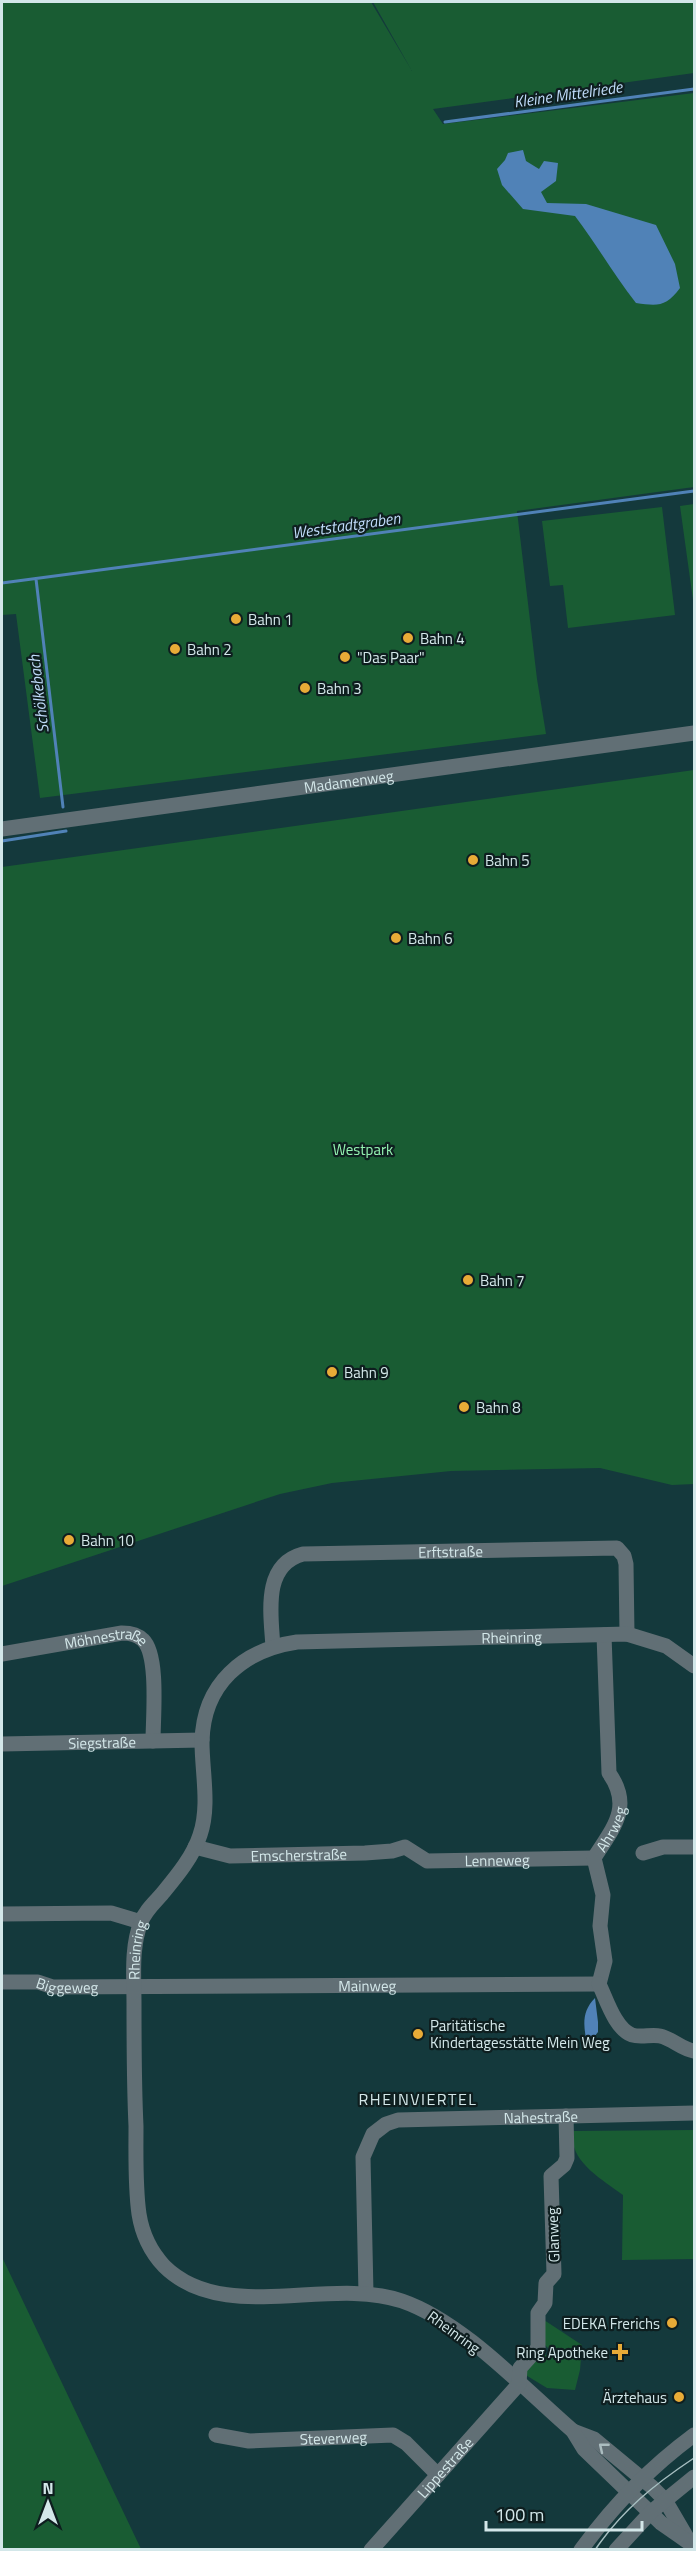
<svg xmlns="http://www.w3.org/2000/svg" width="696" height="2551" font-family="'Titillium Web',sans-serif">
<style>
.green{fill:#195c33}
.water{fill:#5082b7}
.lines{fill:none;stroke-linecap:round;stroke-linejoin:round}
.stream{stroke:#5082b7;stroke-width:3}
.minor{stroke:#616f75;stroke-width:15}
.tram{stroke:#a6bec0;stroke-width:1.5}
.oneway{stroke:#abbdc0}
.poi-dot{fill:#e8ab37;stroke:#0e1e1f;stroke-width:2}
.labels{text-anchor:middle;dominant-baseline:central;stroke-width:4.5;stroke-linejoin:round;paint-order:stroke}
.poi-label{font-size:15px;fill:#d3e7e9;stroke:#0e1e1f;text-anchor:start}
.street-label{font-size:15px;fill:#d3e7e9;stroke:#0e1e1f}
.park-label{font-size:15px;fill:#95f4b2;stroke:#0e1e1f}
.water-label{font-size:16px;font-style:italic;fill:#c0dcfa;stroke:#0e1e1f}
.neighbourhood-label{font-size:16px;letter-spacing:1.5px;fill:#d3e7e9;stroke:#0e1e1f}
</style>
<rect width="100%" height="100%" fill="#14393c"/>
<path class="green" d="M2,2H371L412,71L373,2H694V73L433,109L443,124L694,93V487L517,511L537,679L546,734L40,798L16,614L2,615Z
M694,504V599L693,600L680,506Z
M662,507L675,615L568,628L563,585L550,586L542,521Z
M694,770V1484L672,1485L600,1468L451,1471L332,1483L280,1494L2,1586V867Z
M694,2130V2259L622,2260L623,2195C602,2179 568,2161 573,2131Z
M2,2257L141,2549H2Z
M541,2318L582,2345L580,2370L575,2390L547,2388L519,2371L538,2349L547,2356L551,2351L542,2342Z"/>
<path class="water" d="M523,150L526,161L539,169L544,161L558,163L556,181L541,192L547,203L586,204L656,225L675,264L680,288C666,307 658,306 636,303C614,275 597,245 575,216L523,209L502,185L497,169L505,160L508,153Z
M595,1998L598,2022V2032L594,2037L586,2038C583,2023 583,2010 595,1998Z"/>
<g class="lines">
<path class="stream" d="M445,122L694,89
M36,579L63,807
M2,583L694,491
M2,841L66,831"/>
<g class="minor">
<path id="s1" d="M2,829L694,733"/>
<path id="s2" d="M273,1647C271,1614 262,1565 303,1554L617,1548L624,1556L626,1564L627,1634"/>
<path id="s3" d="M2,1654L122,1633C130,1633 137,1634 143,1640C159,1655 153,1718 153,1741"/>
<path id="s4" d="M2,1744L202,1740"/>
<path id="s5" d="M195,1847L230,1856L365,1853L392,1851L405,1847L427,1861L594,1858"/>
<path d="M643,1853L663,1847H694"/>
<path d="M2,1914L111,1913L141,1922"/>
<path id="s6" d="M2,1982H38L53,1987L599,1984"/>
<path id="s7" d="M599,1984L605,1961L600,1926L603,1895L594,1858C613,1828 633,1807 609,1773L604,1635"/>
<path d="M599,1984C606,1998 615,2029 632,2035C641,2038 651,2034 660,2036C673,2039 681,2049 694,2051"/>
<path id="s8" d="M366,2293L363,2157L373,2134L386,2124L398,2120L694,2113"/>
<path d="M573,2431L594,2439L652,2487L665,2500L689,2541"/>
<path id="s9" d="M216,2435L249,2441L393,2435L406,2443L438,2475"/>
<path id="s10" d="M691,2544L661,2523L584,2449L573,2431C524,2389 463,2322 402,2301C329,2276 223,2325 164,2266C151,2252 142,2233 139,2214C135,2186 136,2155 136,2126C134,2085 134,2044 134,2003C134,1977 131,1947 141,1922C145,1911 154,1903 162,1894C176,1877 193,1857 200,1835C210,1806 202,1772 202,1742C203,1684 243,1650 297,1642L627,1634L666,1646L694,1666"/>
<path id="s11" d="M371,2550L519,2384L520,2368L538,2348V2313L545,2303L546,2283L554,2274L551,2176L564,2165L567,2158L566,2116"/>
<path d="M581,2550C612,2507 652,2466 694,2435"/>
<path d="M616,2550L651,2512L694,2477"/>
</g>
<path class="tram" d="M595,2550C622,2510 655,2484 694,2458"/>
</g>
<defs><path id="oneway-chevron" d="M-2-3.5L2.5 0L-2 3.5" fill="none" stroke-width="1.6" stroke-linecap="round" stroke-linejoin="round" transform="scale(1.5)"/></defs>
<use class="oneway" href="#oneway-chevron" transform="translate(603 2447) rotate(-141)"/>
<g class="poi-dot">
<circle cx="236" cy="619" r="6"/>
<circle cx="408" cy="638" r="6"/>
<circle cx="175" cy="649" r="6"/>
<circle cx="345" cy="657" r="6"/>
<circle cx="305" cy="688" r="6"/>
<circle cx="473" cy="860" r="6"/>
<circle cx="396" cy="938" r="6"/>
<circle cx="468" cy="1280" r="6"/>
<circle cx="332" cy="1372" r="6"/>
<circle cx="464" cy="1407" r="6"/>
<circle cx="69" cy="1540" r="6"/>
<circle cx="418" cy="2034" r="6"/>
<circle cx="672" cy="2323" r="6"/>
<path d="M617 2343h6v6h6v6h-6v6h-6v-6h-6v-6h6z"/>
<circle cx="679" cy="2397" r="6"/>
</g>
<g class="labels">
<g class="poi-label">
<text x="248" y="619">Bahn 1</text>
<text x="420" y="638">Bahn 4</text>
<text x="187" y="649">Bahn 2</text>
<text x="357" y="657">"Das Paar"</text>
<text x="317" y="688">Bahn 3</text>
<text x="485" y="860">Bahn 5</text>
<text x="408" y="938">Bahn 6</text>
<text x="480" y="1280">Bahn 7</text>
<text x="344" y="1372">Bahn 9</text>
<text x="476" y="1407">Bahn 8</text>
<text x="81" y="1540">Bahn 10</text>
<text x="430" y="2025">Paritätische<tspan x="430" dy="17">Kindertagesstätte Mein Weg</tspan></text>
<text x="660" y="2323" text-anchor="end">EDEKA Frerichs</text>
<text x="608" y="2352" text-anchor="end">Ring Apotheke</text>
<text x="667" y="2397" text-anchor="end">Ärztehaus</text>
</g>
<g class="street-label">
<text stroke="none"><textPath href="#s1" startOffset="350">Madamenweg</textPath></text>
<text stroke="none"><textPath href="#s2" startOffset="255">Erftstraße</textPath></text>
<text stroke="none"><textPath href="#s10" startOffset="1544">Rheinring</textPath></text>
<text stroke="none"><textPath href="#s3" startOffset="106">Möhnestraße</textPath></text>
<text stroke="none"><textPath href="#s4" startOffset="100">Siegstraße</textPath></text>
<text stroke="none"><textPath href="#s7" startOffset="162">Ahrweg</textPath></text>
<text stroke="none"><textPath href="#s5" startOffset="105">Emscherstraße</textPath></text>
<text stroke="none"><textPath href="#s5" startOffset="308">Lenneweg</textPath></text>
<text stroke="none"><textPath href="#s10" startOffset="950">Rheinring</textPath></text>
<text stroke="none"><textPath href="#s6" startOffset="66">Biggeweg</textPath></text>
<text stroke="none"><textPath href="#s6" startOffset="366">Mainweg</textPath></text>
<text stroke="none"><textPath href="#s8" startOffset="333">Nahestraße</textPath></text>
<text transform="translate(553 2235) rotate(-92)">Glanweg</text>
<text transform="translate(454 2332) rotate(36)">Rheinring</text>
<text stroke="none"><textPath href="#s9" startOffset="118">Steverweg</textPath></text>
<text stroke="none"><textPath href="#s11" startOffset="111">Lippestraße</textPath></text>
</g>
<g class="park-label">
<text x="363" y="1149">Westpark</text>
</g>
<g class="water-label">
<text transform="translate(568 94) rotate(-8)">Kleine Mittelriede</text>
<text transform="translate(346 525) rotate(-8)">Weststadtgraben</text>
<text transform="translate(38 694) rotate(-97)">Schölkebach</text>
</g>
<g class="neighbourhood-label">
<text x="418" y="2099">RHEINVIERTEL</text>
</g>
</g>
<rect width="696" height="2551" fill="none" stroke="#d3e7e9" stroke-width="6"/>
<g transform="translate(48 2503)" stroke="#0e1e1f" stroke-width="4.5" paint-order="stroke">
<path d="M0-4.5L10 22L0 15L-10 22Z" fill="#d3e7e9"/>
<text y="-9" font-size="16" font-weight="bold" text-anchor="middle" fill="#d3e7e9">N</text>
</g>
<path d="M486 2521v9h156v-9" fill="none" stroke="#d3e7e9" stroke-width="3"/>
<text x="495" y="2521" font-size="18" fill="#d3e7e9" stroke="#0e1e1f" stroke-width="4.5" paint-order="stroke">100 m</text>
</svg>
